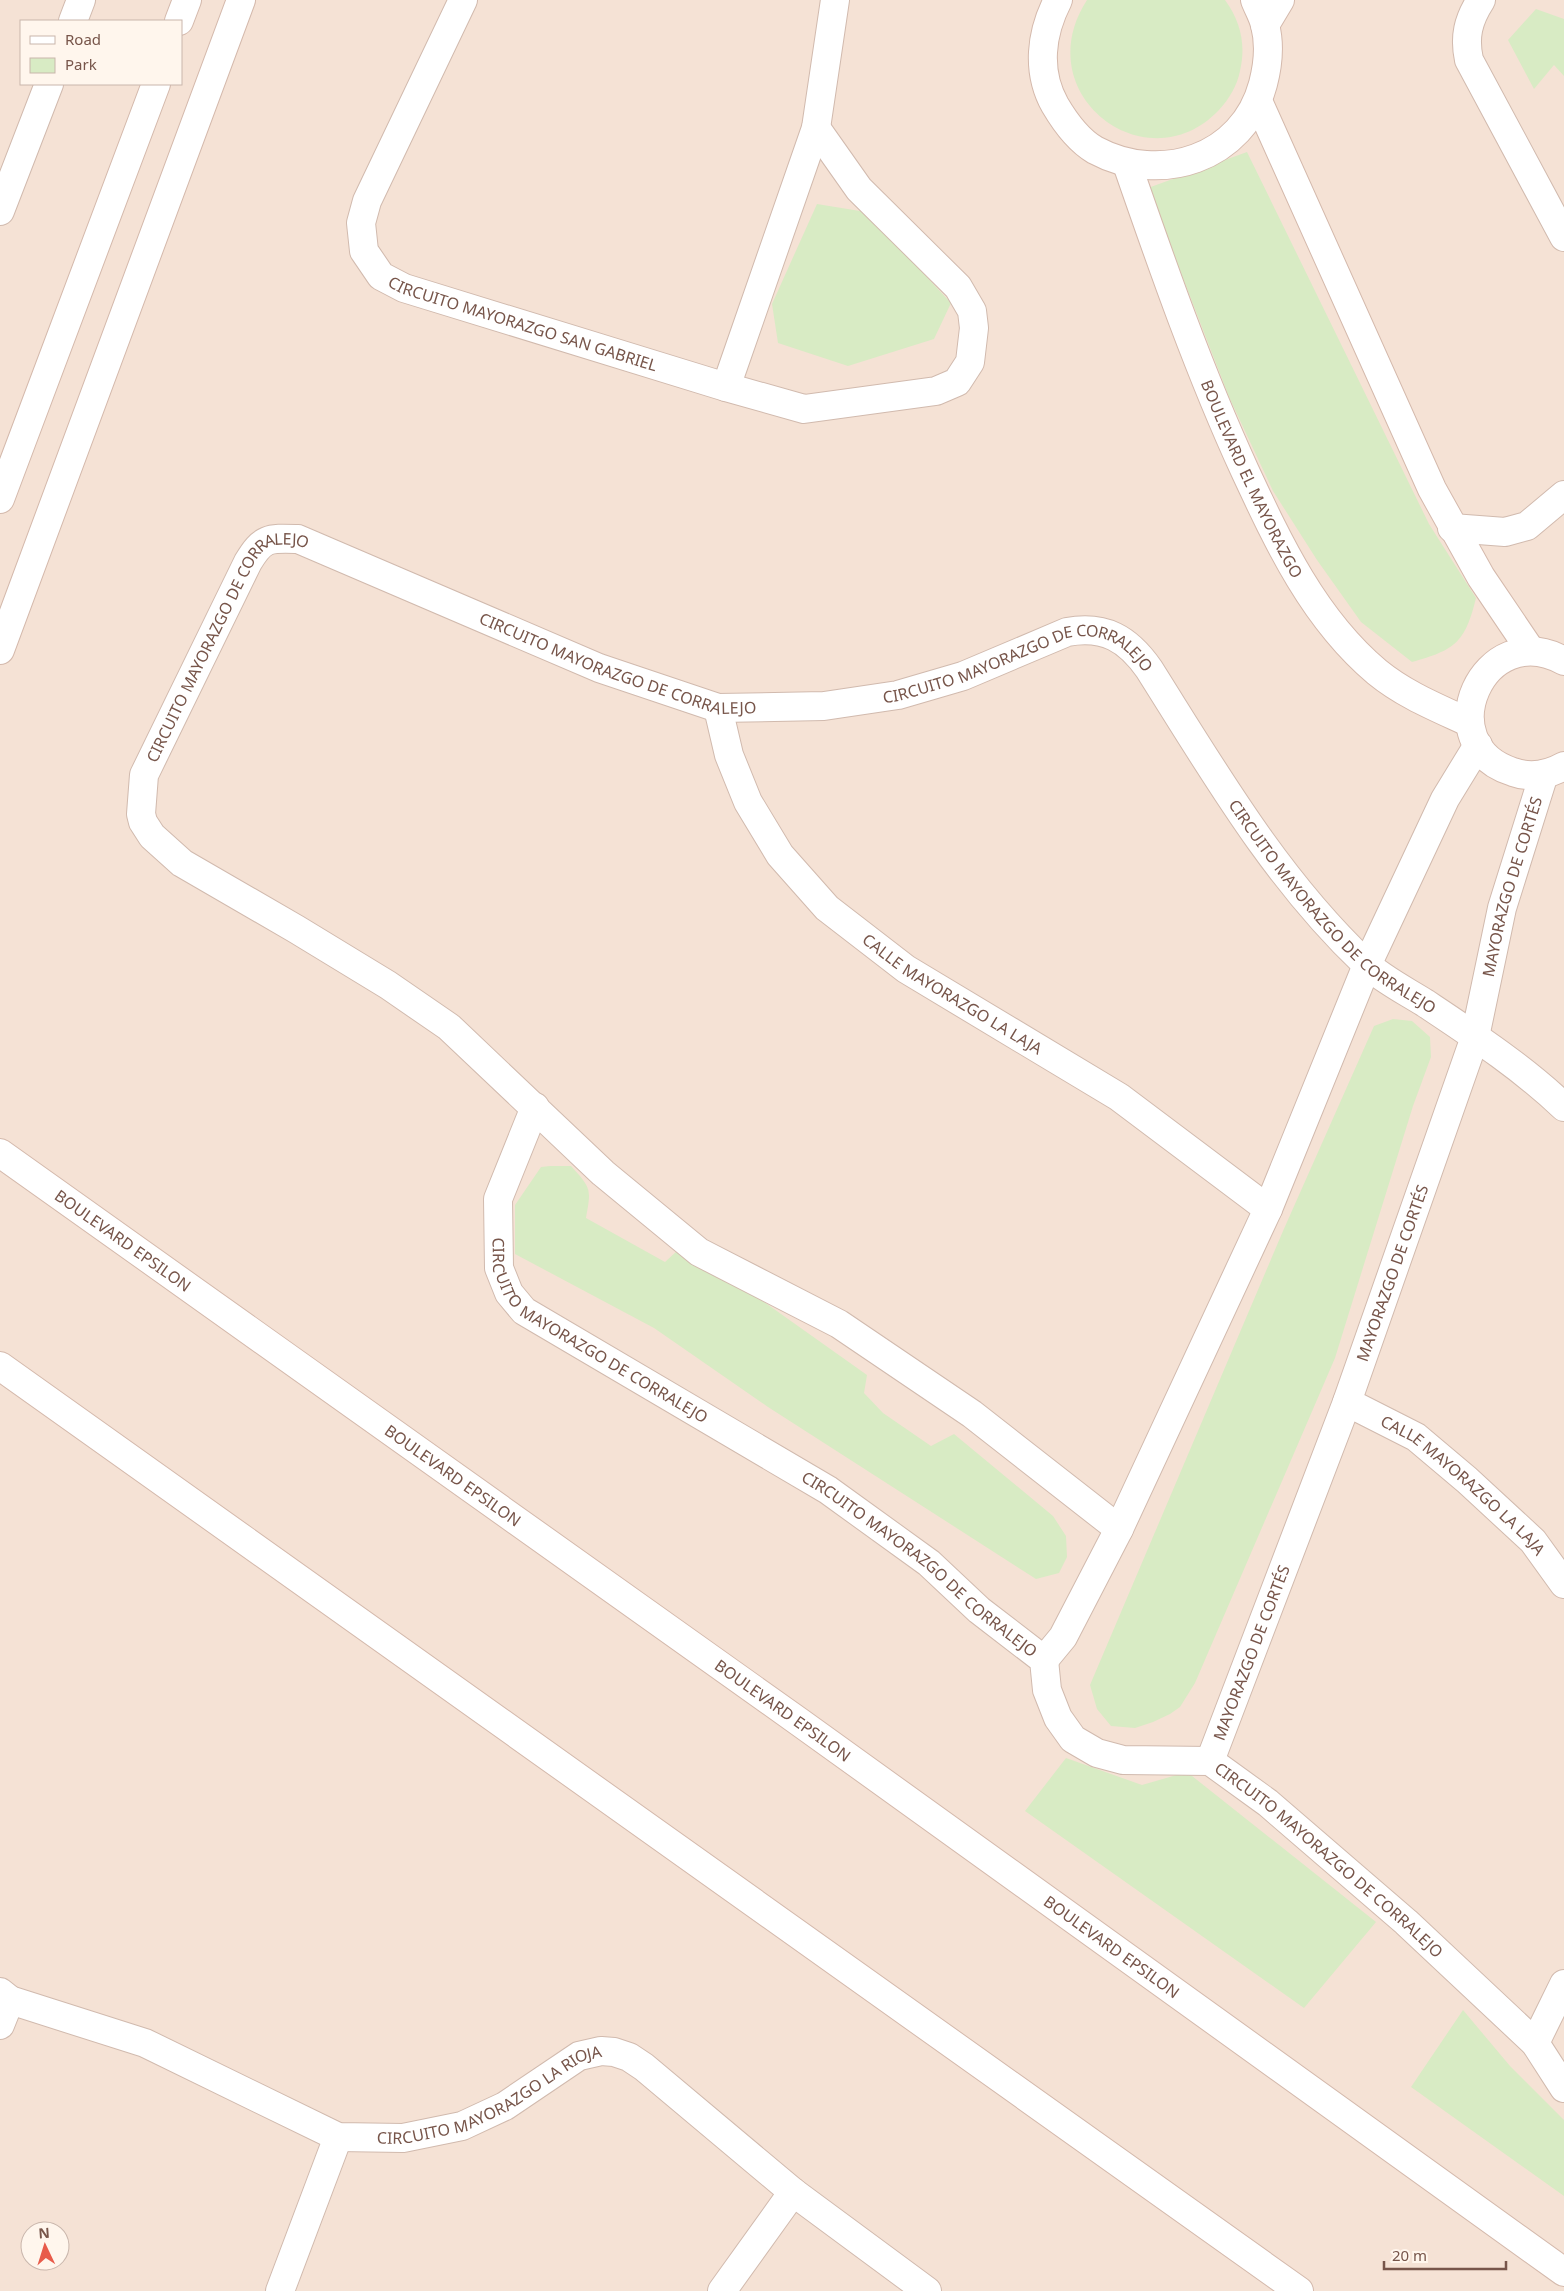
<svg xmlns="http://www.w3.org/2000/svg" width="1564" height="2291" font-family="'Noto Sans',sans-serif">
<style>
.residential{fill:#f5e2d5;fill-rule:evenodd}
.green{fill:#d8ebc4}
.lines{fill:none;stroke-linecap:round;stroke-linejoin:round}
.street-casing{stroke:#d1baae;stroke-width:30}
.secondary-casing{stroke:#d4b9ac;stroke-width:30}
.street{stroke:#fff;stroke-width:28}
.secondary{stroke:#fff;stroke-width:28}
.labels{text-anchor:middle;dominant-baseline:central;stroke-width:4.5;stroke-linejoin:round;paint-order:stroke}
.street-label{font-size:16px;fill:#77554a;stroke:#fff6ed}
</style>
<rect width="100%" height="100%" fill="#fdf1e6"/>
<path class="residential" d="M0,0H1564V2291H0ZM21,21H181V84H21ZM30,2231H60V2261H30Z"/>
<path class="green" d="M1087,0H1225C1241,22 1246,45 1240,71C1237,86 1229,99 1219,110C1147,186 1026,94 1087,0Z
M1536,9L1564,19V76L1554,65L1534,89L1508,40Z
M1247,152L1429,524L1476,598C1465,643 1455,650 1412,662L1361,622L1317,560L1273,491L1229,397L1148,188Z
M817,204L866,212L951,303L934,339L848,366L778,343L772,304Z
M1393,1019L1412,1021L1430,1037L1431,1057L1413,1106L1335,1358L1195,1683L1180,1707L1170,1714L1153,1722L1135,1728L1111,1726L1097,1709L1090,1685L1283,1231L1374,1026Z
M550,1166H571C592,1189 591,1189 586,1218L665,1262L678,1250L750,1292L867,1375L864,1393L883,1413L931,1446L954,1434L1053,1516L1066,1536L1067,1557L1059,1573L1036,1579L768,1407L654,1328L515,1254V1205L541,1167Z
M1066,1758L1142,1785L1187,1772L1376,1922L1304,2008L1025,1811Z
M1463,2010L1510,2066L1564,2120V2196L1411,2087Z"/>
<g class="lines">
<g class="street-casing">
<g id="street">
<path id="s1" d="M463,0L367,201L361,223L364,251L381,276L404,288L726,387L804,409L936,391L957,382L970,362L974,328L972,311L958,287L859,189L816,128"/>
<path d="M1481,0C1468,20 1464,37 1469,60L1564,237"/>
<path d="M73,21L81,0"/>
<path d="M0,211L49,84"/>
<path d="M726,387L816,128L835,0"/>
<path d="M1452,528L1505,532L1527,526L1564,495"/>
<path id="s2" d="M718,708L729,755L748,802L780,855L827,908L906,969L1119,1097L1268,1209"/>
<path id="s3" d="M535,1107L498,1199L499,1268L509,1293L524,1311L828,1490L929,1563L979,1610L1044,1660L1047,1690L1058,1718L1073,1739L1097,1753L1123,1760L1210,1761L1268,1803L1406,1922L1535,2043L1564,2088"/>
<path id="s4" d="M1347,1402L1416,1437L1467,1480L1533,1541L1564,1584"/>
<path id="s5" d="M1119,1529L972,1414L839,1324L699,1252L603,1173L449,1027L388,985L296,929L182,863L152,836L143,822L141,814L144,775L248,562C263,537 269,538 298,539L599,668L718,708L824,706L898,695L963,676L1067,632C1105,625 1128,639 1149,669C1214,772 1276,879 1365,963C1382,979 1406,991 1425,1003C1473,1035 1522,1067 1564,1107"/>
<path d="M1044,1660L1063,1637L1119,1529L1268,1209L1367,965L1445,799L1478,745"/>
<path id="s6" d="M1210,1761L1347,1402L1475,1037L1502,908L1544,774"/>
<path id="s7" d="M0,1992L10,2000L145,2043L338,2137L403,2138L462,2126L505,2106L579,2056L601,2051L614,2052L629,2057L644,2067L793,2192L927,2291"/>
<path d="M0,2025L10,2000"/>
<path d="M1535,2043L1564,1984"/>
<path d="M280,2291L338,2137"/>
<path d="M722,2291L793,2192"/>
</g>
</g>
<g class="secondary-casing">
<g id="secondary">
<path d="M1058,0C1041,33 1036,71 1055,105C1065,122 1078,140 1095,150C1160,185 1243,159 1263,84C1268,65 1270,44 1265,25C1263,16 1258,8 1255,0"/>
<path d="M179,21L187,0"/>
<path d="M1265,25L1280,0"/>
<path d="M1258,101L1432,489L1481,577L1531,651"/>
<path id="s8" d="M1127,164C1163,268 1199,371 1245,471C1279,544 1314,619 1377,672C1405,695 1438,708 1470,723"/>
<path d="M0,499L156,84"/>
<path d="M0,650L241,0"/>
<path d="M1564,661C1483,616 1427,745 1513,772C1530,778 1548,775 1564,766"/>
<path id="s9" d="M0,1153L798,1721L1564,2272"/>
<path d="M0,1366L1299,2291"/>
</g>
</g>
<use href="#street" class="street"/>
<use href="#secondary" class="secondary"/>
</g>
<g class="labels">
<g class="street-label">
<text stroke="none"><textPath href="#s1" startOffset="454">CIRCUITO MAYORAZGO SAN GABRIEL</textPath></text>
<text stroke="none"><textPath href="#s8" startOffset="339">BOULEVARD EL MAYORAZGO</textPath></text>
<text stroke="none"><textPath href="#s5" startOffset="1421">CIRCUITO MAYORAZGO DE CORRALEJO</textPath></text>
<text stroke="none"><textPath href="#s5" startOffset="1901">CIRCUITO MAYORAZGO DE CORRALEJO</textPath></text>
<text stroke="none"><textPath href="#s5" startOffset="2321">CIRCUITO MAYORAZGO DE CORRALEJO</textPath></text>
<text stroke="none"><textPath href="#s6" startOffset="926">MAYORAZGO DE CORTÉS</textPath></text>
<text stroke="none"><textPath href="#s5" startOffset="2770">CIRCUITO MAYORAZGO DE CORRALEJO</textPath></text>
<text stroke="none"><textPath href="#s2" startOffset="384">CALLE MAYORAZGO LA LAJA</textPath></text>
<text stroke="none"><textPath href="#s9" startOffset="151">BOULEVARD EPSILON</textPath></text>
<text stroke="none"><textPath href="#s6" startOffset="521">MAYORAZGO DE CORTÉS</textPath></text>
<text stroke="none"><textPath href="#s3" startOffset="284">CIRCUITO MAYORAZGO DE CORRALEJO</textPath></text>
<text stroke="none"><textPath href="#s9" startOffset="556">BOULEVARD EPSILON</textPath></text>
<text stroke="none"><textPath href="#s4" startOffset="144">CALLE MAYORAZGO LA LAJA</textPath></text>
<text stroke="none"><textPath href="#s3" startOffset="689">CIRCUITO MAYORAZGO DE CORRALEJO</textPath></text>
<text stroke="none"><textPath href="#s6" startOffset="116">MAYORAZGO DE CORTÉS</textPath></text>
<text stroke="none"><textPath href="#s9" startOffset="961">BOULEVARD EPSILON</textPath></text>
<text stroke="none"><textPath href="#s3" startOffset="1229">CIRCUITO MAYORAZGO DE CORRALEJO</textPath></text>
<text stroke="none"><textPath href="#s9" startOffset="1366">BOULEVARD EPSILON</textPath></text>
<text stroke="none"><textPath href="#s7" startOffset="531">CIRCUITO MAYORAZGO LA RIOJA</textPath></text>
</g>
</g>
<rect x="20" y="20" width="162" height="65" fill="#fff6ed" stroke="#c9b6ac"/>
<rect x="30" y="36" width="25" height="8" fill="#ffffff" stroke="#c9b6ac"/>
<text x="65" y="45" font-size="15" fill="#77554a">Road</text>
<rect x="30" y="58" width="25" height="15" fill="#d8ebc4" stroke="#c9b6ac"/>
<text x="65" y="70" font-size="15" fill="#77554a">Park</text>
<g transform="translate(45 2246) rotate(356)"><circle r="24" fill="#fff6ed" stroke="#c9b6ac"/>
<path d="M0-4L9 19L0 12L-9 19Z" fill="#e85b4a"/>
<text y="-8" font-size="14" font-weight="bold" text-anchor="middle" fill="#77554a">N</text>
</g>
<path d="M1384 2261v8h122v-8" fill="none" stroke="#77554a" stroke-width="2.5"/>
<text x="1392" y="2261" font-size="15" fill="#77554a" stroke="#fff6ed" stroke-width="4" paint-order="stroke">20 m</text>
</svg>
